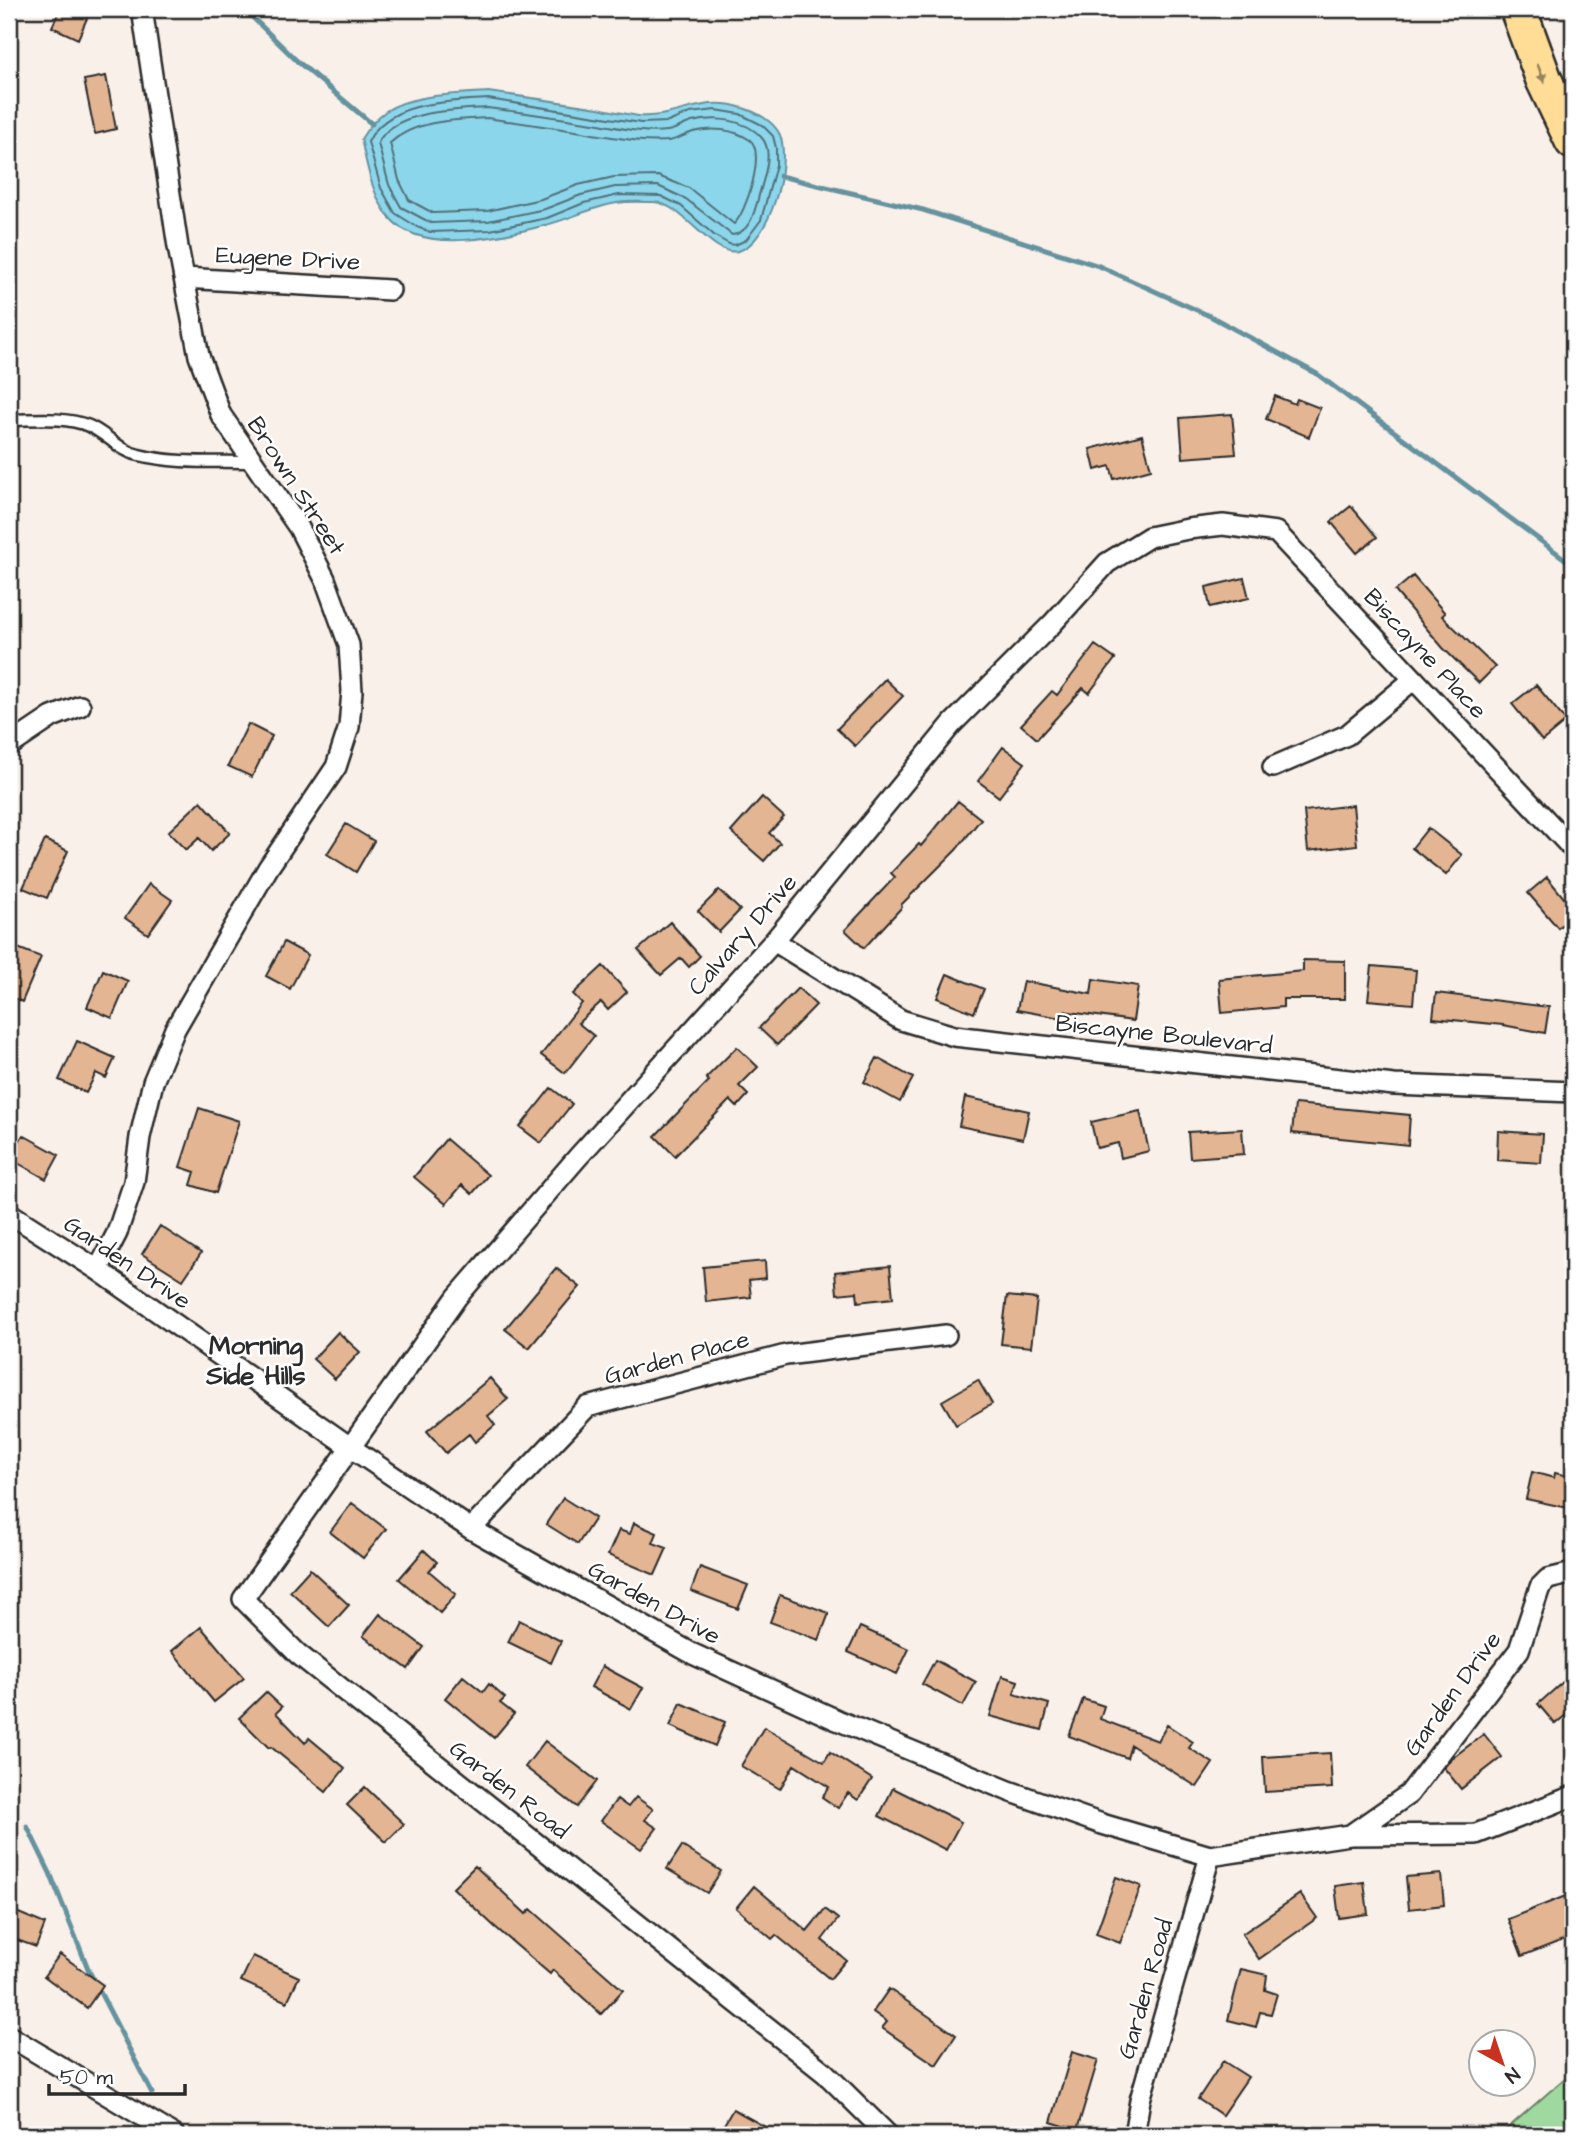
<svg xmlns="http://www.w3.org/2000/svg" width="1582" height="2144" font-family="'Architects Daughter',sans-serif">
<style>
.green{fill:#a0d99f;stroke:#668265;stroke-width:2}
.water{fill:#8cd6ec;stroke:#65929f;stroke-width:2}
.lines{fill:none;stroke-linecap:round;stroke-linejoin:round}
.shore{stroke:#526f78;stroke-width:2}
.stream{stroke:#65929f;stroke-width:5}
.building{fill:#e3b593;stroke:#2b2b2b;stroke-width:2}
.lane-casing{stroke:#2b2b2b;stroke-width:15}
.street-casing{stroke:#2b2b2b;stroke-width:24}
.highway-casing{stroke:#2b2b2b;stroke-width:40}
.lane{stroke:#fff;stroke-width:10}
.street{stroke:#fff;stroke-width:19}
.highway{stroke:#ffdd96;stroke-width:35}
.oneway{fill:#958460}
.labels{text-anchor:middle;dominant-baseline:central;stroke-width:5;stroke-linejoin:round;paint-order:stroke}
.street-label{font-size:24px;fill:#2b2b2b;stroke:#fff}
.neighbourhood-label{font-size:26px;font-weight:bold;fill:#2b2b2b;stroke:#fff}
</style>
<rect width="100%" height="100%" fill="#f9f0e9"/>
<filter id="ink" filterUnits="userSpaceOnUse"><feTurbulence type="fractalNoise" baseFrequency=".0143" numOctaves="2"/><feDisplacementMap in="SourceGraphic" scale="14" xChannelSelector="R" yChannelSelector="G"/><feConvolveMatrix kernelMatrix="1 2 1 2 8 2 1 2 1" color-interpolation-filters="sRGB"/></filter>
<g filter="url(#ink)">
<path class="green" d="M1573,2071V2135H1500Z"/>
<path class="water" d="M488,92C525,97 561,102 598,108C612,111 626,114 639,116C677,119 702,94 743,108C756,112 774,121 780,135C791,163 770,243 738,251C712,258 684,204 654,202C642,202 628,201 617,203C592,207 570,219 546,225C505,236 422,256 390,218C372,197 367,165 361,139C367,129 376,118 386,111C412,94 458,94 488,92Z"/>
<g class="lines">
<path class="shore" d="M488,99L641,123L668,122L690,113L716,110L740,114L762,125L773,136L776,148V165L761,220L746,240L735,245L729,244L715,236L681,206L661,196L619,195L584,203L547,218L490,230L430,232L417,227L395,213L381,188L368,142C387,101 450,101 488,99Z
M487,108C522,112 558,118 593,123C618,127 642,134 667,131C676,130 684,124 692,122C715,116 746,119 762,138C775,153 762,182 758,199C754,214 749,233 732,235L686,199L658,186L615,187L581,195L545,209L488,221L431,223L401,207L389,185L378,143C393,110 456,110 487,108Z
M487,118C522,123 558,128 593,134C619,138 642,143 668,141C677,140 684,135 693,132C711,127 734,129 750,140C766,152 746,213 734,224L689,188L658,176L614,177L578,185L541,199L487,211L433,213L409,200L399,180L390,143C415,120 454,120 487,118Z"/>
<path class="stream" d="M244,9L297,61L372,124
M780,176L923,210L1099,266L1212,317L1317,374L1573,565
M27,1826L50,1873L89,1971L152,2093"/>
</g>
<path class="building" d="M60,9H91L78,39L52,27Z
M106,76L116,129L95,134L84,80Z
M1275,396L1295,404L1297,399L1320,408L1309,437L1266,419Z
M1232,414L1236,454L1183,458L1180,418Z
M1142,435L1151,469L1114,479L1110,466L1095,470L1090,449Z
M1351,506L1377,537L1357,553L1331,522Z
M1413,576L1445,613L1442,616L1495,667L1479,683L1443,648L1395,591Z
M1244,578L1249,598L1210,607L1206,587Z
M1095,645L1115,659L1089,693L1083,688L1037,739L1021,725L1052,691L1057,695Z
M885,679L903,696L855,746L837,729Z
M1536,685L1566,721L1542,741L1512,704Z
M248,724L272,736L252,777L228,766Z
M1003,747L1025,763L999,797L978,781Z
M762,797L784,817L769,833L780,843L764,861L731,832Z
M201,801L230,833L211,851L199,838L186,850L168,832Z
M958,801L981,819L956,850L901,905L902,907L864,948L845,930L895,877L891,873L919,844L921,846Z
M1353,805L1357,845L1308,851L1304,811Z
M346,824L374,841L356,872L327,854Z
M1428,828L1462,855L1446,875L1412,848Z
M45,840L68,851L47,898L23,888Z
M1547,877L1573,909V915L1558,928L1528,893Z
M149,884L172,900L148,934L125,918Z
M719,890L740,910L719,932L698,911Z
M670,922L700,956L689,967L681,958L661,975L638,950Z
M284,942L308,955L290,989L266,976Z
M15,947L41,957L22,1002L9,996V961Z
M1303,960L1345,961V999H1283V1007L1222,1013L1219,979L1303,971Z
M603,966L627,992L608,1010L601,1002L578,1023L594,1036L565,1073L541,1055L582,1003L573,994Z
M1372,966L1416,970L1413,1004L1368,1000Z
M103,970L128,981L112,1018L87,1007Z
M947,974L984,989L974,1013L937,998Z
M1093,979L1138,986L1133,1021L1062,1011L1061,1018L1017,1010L1023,981L1091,994Z
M798,988L816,1005L777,1045L759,1028Z
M1436,993L1549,1007L1545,1033L1503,1025L1433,1018Z
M77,1041L115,1058L106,1078L96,1073L86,1093L59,1080Z
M737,1047L758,1067L739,1086L748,1095L737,1107L730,1100L675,1156L655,1136L709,1081L706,1078Z
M877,1058L913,1078L900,1102L864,1082Z
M551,1088L572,1104L541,1143L520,1127Z
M965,1097L1029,1111L1023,1139L959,1126Z
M1295,1104L1410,1115L1408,1145L1292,1133Z
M199,1108L239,1121L216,1193L191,1185L195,1172L180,1167Z
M1140,1111L1149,1151L1121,1158L1118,1143L1097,1148L1091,1122Z
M1242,1129L1244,1154L1190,1158L1188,1132Z
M1498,1131L1543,1134L1541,1163L1497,1160Z
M23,1135L59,1155L46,1179L9,1158Z
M446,1139L488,1175L472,1194L462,1185L446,1204L414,1177Z
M160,1226L201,1253L183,1280L142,1254Z
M765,1261L766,1278L749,1280L751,1297L706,1302L703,1267Z
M890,1266L893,1298L858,1302L857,1292L837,1294L835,1272Z
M556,1268L580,1287L529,1348L505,1329Z
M1007,1296L1037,1299L1031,1347L1001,1344Z
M338,1332L360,1352L335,1379L313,1359Z
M490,1378L508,1399L488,1416L495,1425L475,1442L469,1434L446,1453L427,1431Z
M978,1380L992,1404L956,1425L942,1401Z
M1532,1472L1554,1478L1555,1473L1573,1477V1509L1526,1499Z
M563,1498L595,1518L578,1544L546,1524Z
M352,1503L386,1529L363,1558L330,1532Z
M634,1523L657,1533L653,1543L667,1548L655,1575L608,1555L619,1530L630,1534Z
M424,1550L437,1562L429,1571L456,1594L440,1613L399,1579Z
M700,1567L748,1585L738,1609L691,1591Z
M310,1569L349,1605L329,1627L290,1591Z
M780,1595L829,1613L819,1640L770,1622Z
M380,1614L424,1647L408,1669L363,1636Z
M519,1620L561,1641L551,1663L508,1642Z
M201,1627L244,1678L214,1702L172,1651Z
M860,1627L909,1649L897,1674L848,1652Z
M935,1660L976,1682L963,1706L922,1684Z
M602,1666L643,1688L631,1709L591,1687Z
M1573,1673V1709L1555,1724L1538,1704Z
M463,1676L483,1692L489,1684L505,1698L500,1703L514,1714L494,1738L445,1698Z
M1002,1676L1018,1681L1014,1694L1049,1704L1042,1730L990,1716Z
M266,1692L282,1707L276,1713L305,1743L309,1738L345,1768L326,1792L271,1747L269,1748L239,1718Z
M1083,1699L1104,1706L1100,1719L1158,1741L1167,1725L1193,1742L1189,1748L1213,1763L1197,1787L1131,1745L1127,1758L1069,1736Z
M681,1703L725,1722L715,1746L670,1726Z
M764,1727L824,1762L830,1752L872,1779L858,1800L848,1793L838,1808L822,1797L829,1787L794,1765L780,1789L741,1766Z
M1484,1734L1502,1757L1461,1789L1444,1768L1451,1759Z
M545,1741L597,1781L577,1807L525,1767Z
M1330,1753L1332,1788L1265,1792L1263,1757Z
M365,1787L404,1824L386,1842L347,1805Z
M893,1788L961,1822L946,1850L879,1816Z
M636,1797L653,1809L645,1820L657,1828L641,1849L601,1821L617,1799L628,1807Z
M682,1846L721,1871L707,1893L667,1869Z
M475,1866L526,1914L531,1909L623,1990L601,2014L553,1970L550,1974L494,1926L453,1888Z
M1441,1874L1444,1905L1409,1909L1406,1877Z
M1116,1877L1141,1886L1120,1943L1096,1934Z
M1364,1882L1368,1914L1339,1918L1335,1886Z
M754,1886L807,1931L825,1909L838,1919L822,1940L846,1960L830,1979L776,1935L772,1939L736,1908Z
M1573,1893V1936L1522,1956L1508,1919Z
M1300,1894L1317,1918L1259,1959L1242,1934Z
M9,1909L45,1924L36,1947L9,1937Z
M60,1954L103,1985L87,2008L44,1976Z
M253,1956L299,1977L287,2002L241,1981Z
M1241,1969L1267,1975L1265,1990L1277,1994L1271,2014L1260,2012L1256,2027L1228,2020Z
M889,1989L956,2035L936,2065L882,2028L887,2022L873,2012Z
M1072,2052L1098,2060L1077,2130L1051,2122Z
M1223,2061L1248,2077L1222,2115L1198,2099Z
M733,2109L780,2135H718Z"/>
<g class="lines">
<g class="lane-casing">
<path id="lane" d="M9,420C34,420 64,416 89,426C106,433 119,451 139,455C175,464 215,461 251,462"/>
</g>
<g class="street-casing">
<path id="street" d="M184,278L390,290
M9,746L52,717L80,706
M1273,767L1347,735L1414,679
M774,941L901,1020L954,1036L1394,1085L1573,1092
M9,1213L98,1270L350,1447L471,1529L693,1654L837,1720L1009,1791L1102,1824L1210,1856L1350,1835
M98,1270L117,1233L134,1182L140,1137L153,1082L175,1029L268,868L336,767L349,727L352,691L349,645L325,579L299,528L221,415L199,356L178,247L142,9
M471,1529L587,1407L786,1355L946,1335
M1573,1573L1548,1579L1540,1587L1519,1650L1409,1794L1350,1835L1476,1834L1573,1796
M9,2036L174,2135
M888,2135L825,2073L298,1654L243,1599L457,1297L578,1157L774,941L952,724L1052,624L1107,563L1149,537L1188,529L1223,525L1276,532L1573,849
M1134,2135L1140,2100L1210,1856"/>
</g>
<g class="highway-casing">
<path id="highway" d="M1518,9L1544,80L1573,141"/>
</g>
<use href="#lane" class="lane"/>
<use href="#street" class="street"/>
<use href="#highway" class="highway"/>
</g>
<defs><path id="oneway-solid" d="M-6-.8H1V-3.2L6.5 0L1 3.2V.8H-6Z" transform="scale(1.75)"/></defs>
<use class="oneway" href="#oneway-solid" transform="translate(1541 73) rotate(69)"/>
</g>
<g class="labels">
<g class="street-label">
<text transform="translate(288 259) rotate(3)">Eugene Drive</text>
<text transform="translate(296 486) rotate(57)">Brown Street</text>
<text transform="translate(1425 654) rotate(47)">Biscayne Place</text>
<text transform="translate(743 935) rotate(-49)">Calvary Drive</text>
<text transform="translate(1164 1035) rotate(6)">Biscayne Boulevard</text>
<text transform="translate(127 1263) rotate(34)">Garden Drive</text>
<text transform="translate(677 1358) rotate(-15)">Garden Place</text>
<text transform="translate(654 1603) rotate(29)">Garden Drive</text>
<text transform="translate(1453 1694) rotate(-54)">Garden Drive</text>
<text transform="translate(509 1790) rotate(38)">Garden Road</text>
<text transform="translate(1146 1989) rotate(-74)">Garden Road</text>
</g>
<g class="neighbourhood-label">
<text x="256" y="1346">Morning<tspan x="256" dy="30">Side Hills</tspan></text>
</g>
</g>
<rect width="1582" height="2144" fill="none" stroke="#fff" stroke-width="35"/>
<rect x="18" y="18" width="1547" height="2109" fill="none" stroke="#2b2b2b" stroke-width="2.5" filter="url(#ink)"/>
<g transform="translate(1502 2063) rotate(140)"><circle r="33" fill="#ffffff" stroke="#aaaaaa" stroke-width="2"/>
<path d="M0-5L12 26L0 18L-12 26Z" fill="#c8321e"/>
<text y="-10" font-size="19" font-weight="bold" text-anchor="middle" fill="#2b2b2b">N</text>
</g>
<path d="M49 2084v10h136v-10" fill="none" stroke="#2b2b2b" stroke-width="3.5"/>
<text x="60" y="2084" font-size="21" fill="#2b2b2b" stroke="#ffffff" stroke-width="5" paint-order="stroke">50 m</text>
</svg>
